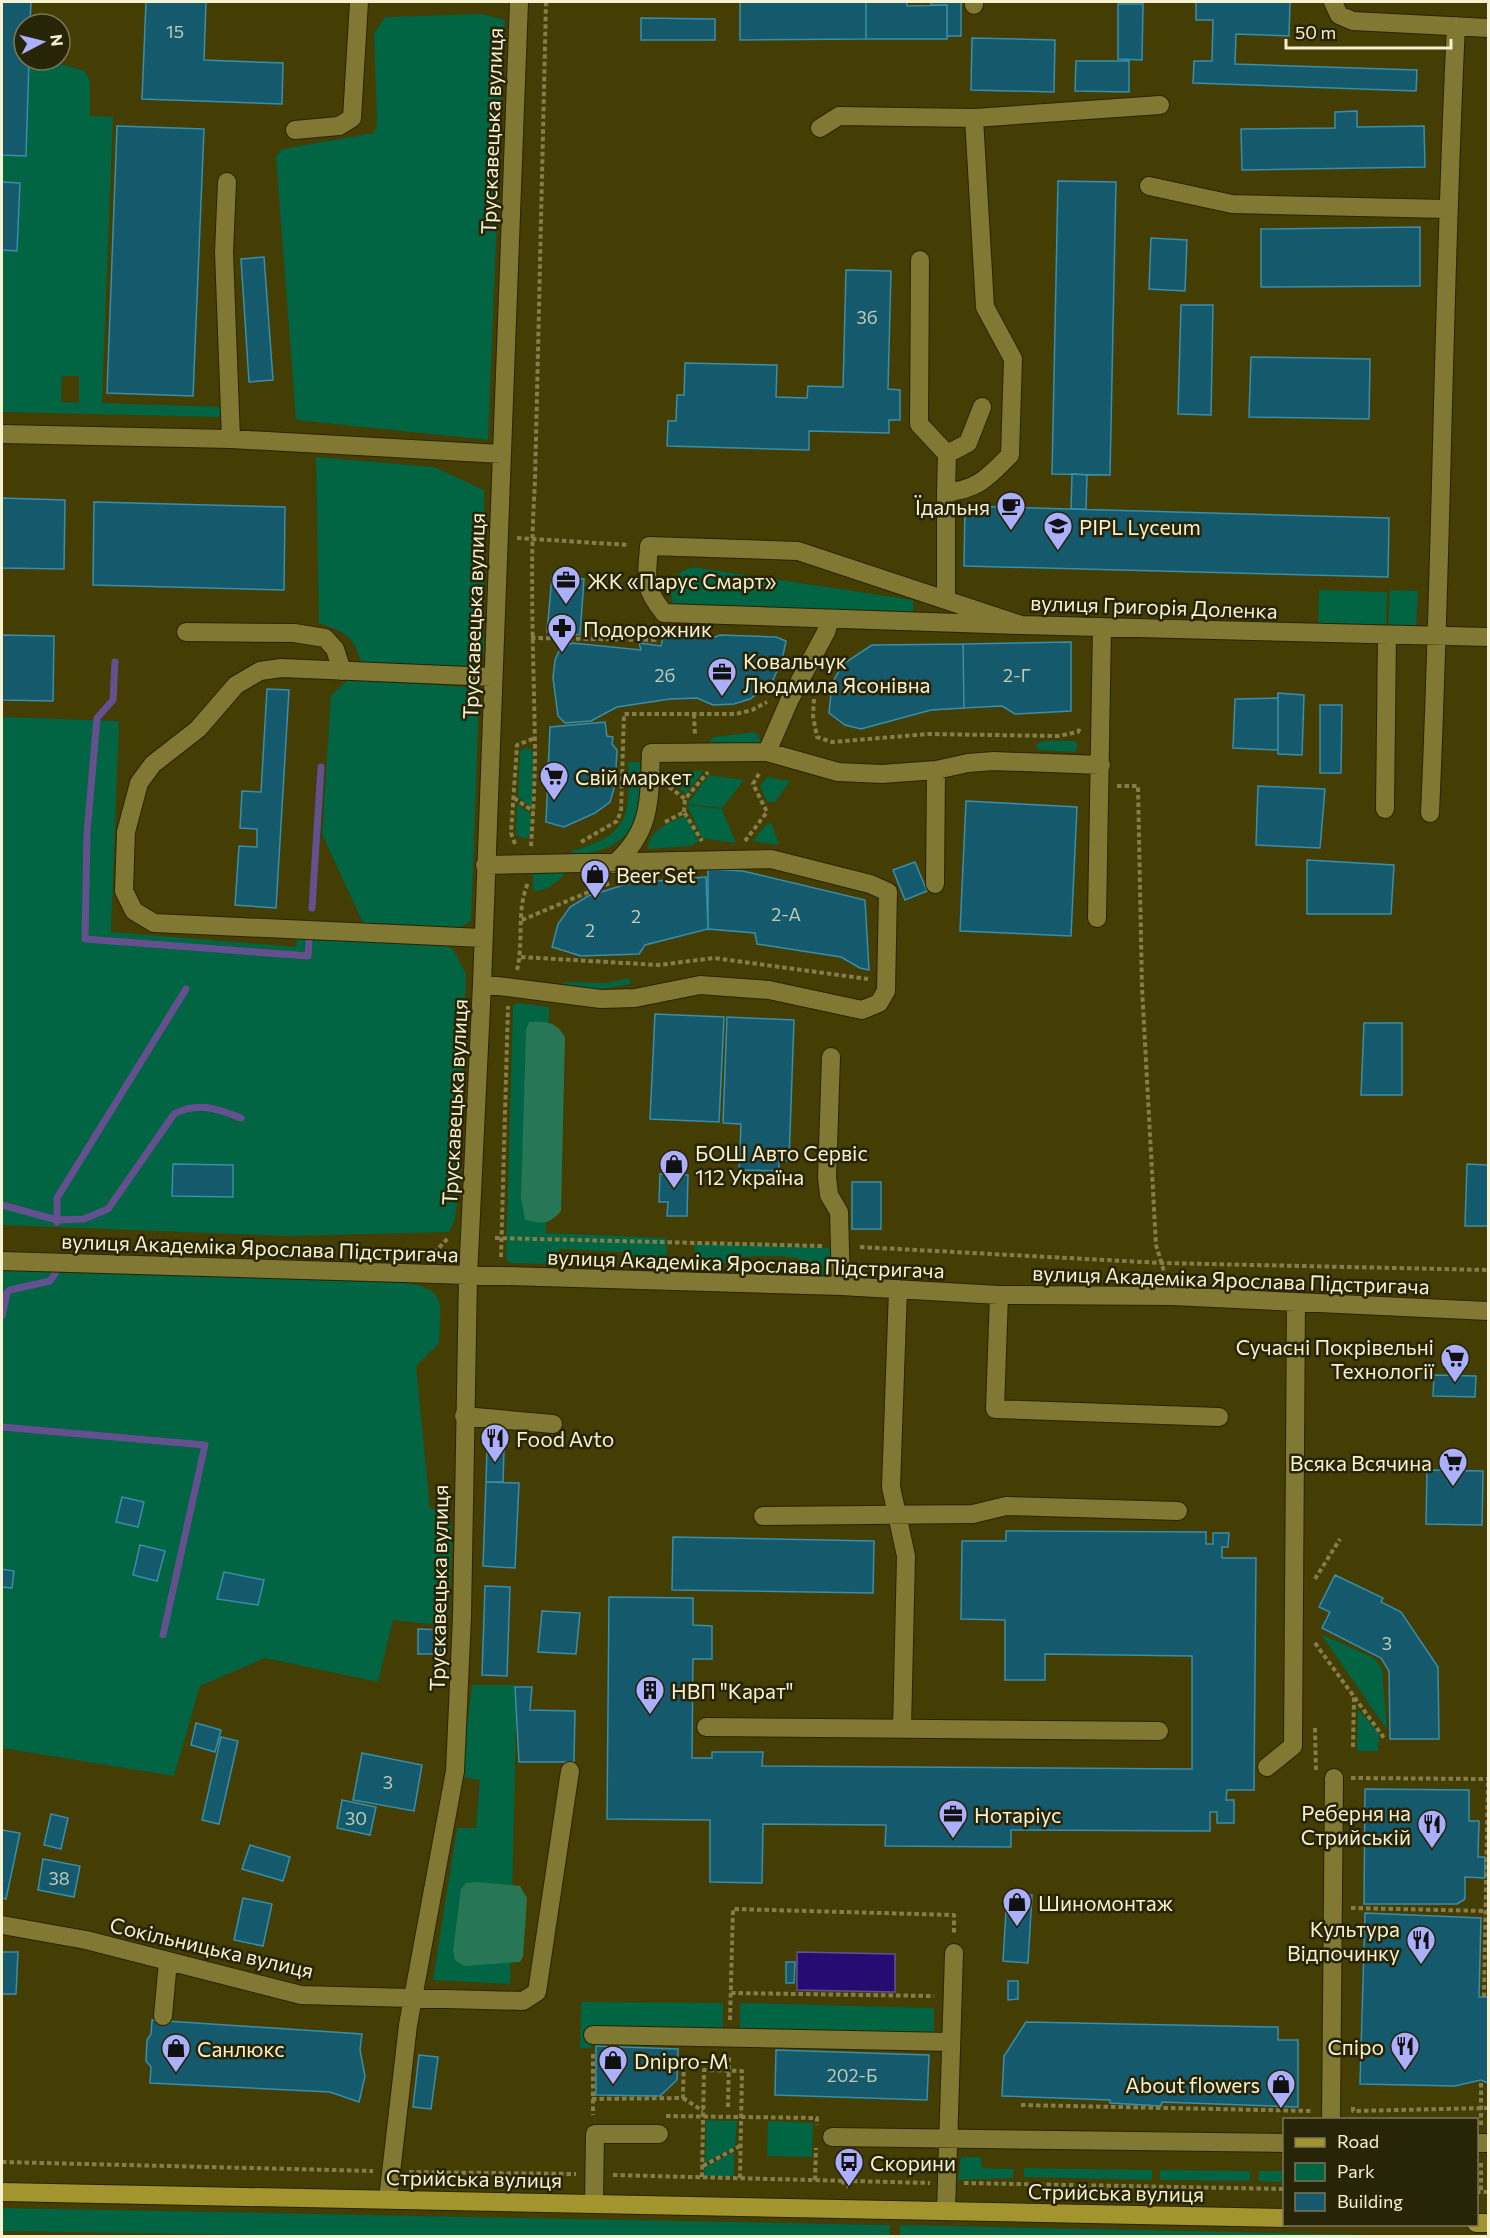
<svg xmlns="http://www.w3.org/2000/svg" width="1490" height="2238" font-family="Commissioner,sans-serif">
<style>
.green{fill:#016443;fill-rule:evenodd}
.forest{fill:#277655}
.water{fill:#260b73;stroke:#64508f;stroke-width:1.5}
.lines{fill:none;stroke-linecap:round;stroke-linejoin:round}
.stream{stroke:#64508f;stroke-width:7}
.building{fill:#15596d;stroke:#398ea9;stroke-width:1.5}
.minor-casing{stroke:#292400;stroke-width:20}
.major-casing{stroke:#292400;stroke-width:20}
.path{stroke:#847e4d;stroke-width:4;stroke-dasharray:4.5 3;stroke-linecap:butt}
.minor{stroke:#807833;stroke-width:18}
.major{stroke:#a2952e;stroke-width:18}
.labels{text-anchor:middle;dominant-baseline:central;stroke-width:5;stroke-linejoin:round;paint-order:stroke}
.number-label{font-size:18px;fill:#beccb7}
.street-label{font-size:21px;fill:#f6f2d0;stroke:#282407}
.poi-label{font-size:21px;fill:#f6f2d0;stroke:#282407;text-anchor:start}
</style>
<rect width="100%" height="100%" fill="#443d04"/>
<path class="green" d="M482,14L505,20L488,440L296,420L276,157L282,149L374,133L377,123L374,33L385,17Z
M2,43L24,44V60H47L85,71L90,82V116L113,117L102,403L224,407L219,417L2,412ZM62,376H79V403L61,402Z
M316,457L434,467L484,490V654L468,667L361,663C354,635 344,632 319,623Z
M693,567L913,600L914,616L685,607L672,603C669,584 673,572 693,567Z
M1319,590L1387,592L1386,625L1318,623Z
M1390,590L1418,591L1416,629L1388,628Z
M349,679L466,687L479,698L471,921L457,929L363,923L322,834L331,695Z
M2,717L119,721L111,932L296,947L297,936L442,944L453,949L466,974L459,1194L454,1222L449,1232L290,1236L2,1225Z
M756,732L761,742L712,745L709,742L713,737Z
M1044,741H1075L1078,746L1075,752L1038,750L1036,744Z
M525,748L530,749L533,754L532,808L518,797L520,751Z
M628,762H640C644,817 634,851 572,855V851C629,835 630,817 628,762Z
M704,770L686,794L665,778L671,773Z
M709,775L744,780L722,808L687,804Z
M767,777L790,781L775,802H767L760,786Z
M517,804L531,814L530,835L526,839L516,835Z
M687,805L722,809L736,843L702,838Z
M685,816L699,841L691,846L648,849C648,830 670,822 685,816Z
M767,823L772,824L779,845L753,841Z
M533,873H565C557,883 547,891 533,891Z
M630,978L631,984L602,989L561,988L564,982L606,983Z
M518,1003L549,1007L546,1233L666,1238L667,1254L659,1269L638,1266L625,1252L560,1249L548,1264L510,1263L506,1259L513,1005Z
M694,1244L837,1248C837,1261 830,1289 812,1272C807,1268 804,1261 798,1259C782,1254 750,1257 732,1257L719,1270L706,1273L696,1264Z
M2,1269L404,1283C449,1288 440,1305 439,1343L416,1366L430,1508L450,1512L452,1543L448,1626L393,1620L378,1682L265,1658L200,1686L174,1776L2,1748Z
M1321,1634L1374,1658L1382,1668L1387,1730Z
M472,1685H517L510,1984L433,1980L457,1828H476L480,1780L461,1777Z
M1358,1709L1379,1734L1378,1751H1357Z
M581,2002L723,2003V2029L591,2028V2048H580Z
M740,2003L934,2008V2035L740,2030Z
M706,2120L737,2121L735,2147L705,2163Z
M768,2121L813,2123L812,2157L767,2156Z
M734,2152V2176H704L705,2167Z
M961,2157H981L982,2168L1014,2169L1013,2178L958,2180Z
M1024,2168L1152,2170V2180L1024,2177Z
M1160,2170L1250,2171V2181L1160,2180Z
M1259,2171H1284V2182L1258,2181Z
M2,2208L890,2225V2236H312L2,2231Z
M900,2225L1424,2236H900Z"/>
<path class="forest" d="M529,1022C546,1021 556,1021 565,1037L561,1211C549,1225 542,1224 525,1220L521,1198L526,1030Z
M475,1882L520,1886L527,1898L523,1957L520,1962L464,1966L455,1960L453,1951L461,1889L466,1883Z"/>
<path class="water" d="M797,1952L895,1954V1992L797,1990Z"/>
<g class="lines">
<path class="stream" d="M115,662L113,700L97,718L87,833L85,939L308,956L309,942
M312,908L321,767
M2,1205L57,1220L84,1219L108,1209L174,1114C199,1101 217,1109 241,1118
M57,1222V1198L186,989
M2,1316L7,1293L10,1290L50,1281L55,1274
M2,1427L205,1445L163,1635"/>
</g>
<path class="building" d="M2,2H31L30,24H24V60H29L26,156L2,155Z
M146,2H206L204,60L283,63L282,104L142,99Z
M740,2H866V39L740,40Z
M866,2H907V6L947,5V39H866Z
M931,2H961V36H947V5H931Z
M1196,2H1290L1289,36L1236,34L1235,64L1417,70L1416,91L1193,83L1194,61H1212L1213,20H1196Z
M1118,4H1143L1142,60L1118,59Z
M641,18L715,19V40H641Z
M972,38L1055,40L1054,92L971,90Z
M1076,61H1129V92L1075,91Z
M1357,111V127L1424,126L1425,167L1242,170L1241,129L1335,128V112Z
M117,126L204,129L193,396L107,393Z
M1058,181L1116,182L1110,475L1052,474Z
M2,182L20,183L17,251L2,250Z
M1420,227V286L1261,287V229Z
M1151,238L1187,240L1185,291L1149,289Z
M264,257L273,380L249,382L241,259Z
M846,270L891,271L888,389L900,390V420H889V433L809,431V450L667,446L668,421H676L677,395H684L685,363L777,365L776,397L807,398L808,386L843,387Z
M1181,305H1213L1211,415L1178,414Z
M1251,357L1370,359L1369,419L1249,417Z
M1072,474L1087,475L1086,509H1071Z
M2,498L65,500L64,569L2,568Z
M94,502L285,507L284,590L93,585Z
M965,506L1389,518L1388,577L964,566Z
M552,576L584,579L580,635L547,632Z
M664,632L701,634L712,638L720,635L776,637L786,641L782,660L772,682L750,699L734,704L713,705L697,698L670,699L617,707L591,721L565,723L558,716L553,678L555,660L560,649L572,643L641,650L639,643L661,646Z
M2,635L54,636L53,701L2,700Z
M1071,642V711L1015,714L1002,706L964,708L963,644Z
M963,644L964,708L931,710L861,729L845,725L829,713L832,683L843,664L872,645Z
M267,689L289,690L276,908L235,905L239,846L257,847V829L240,828L242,791L261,792Z
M1278,693L1304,695L1302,755L1278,754Z
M1278,698V750L1233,748L1235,699Z
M1320,705H1342L1341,773H1320Z
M605,722L607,736L613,737L612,744L617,750L615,785L610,802L595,813L564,827L546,822L550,727Z
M1258,786L1325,789L1320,848L1256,845Z
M966,801L1077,807L1071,936L960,931Z
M1307,860L1394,865L1391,914H1307Z
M915,862L927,891L905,900L893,870Z
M708,869L743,871L865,900L869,970L860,968L841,957L757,944L755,933L708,929Z
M706,877L708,929L645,945L639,954L581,956L552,947L558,924L570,907L588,896L630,883Z
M655,1014L724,1017L719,1122L650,1119Z
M727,1017L794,1020L789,1161L779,1160V1171L739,1170L741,1124L723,1123Z
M1364,1023H1402V1095H1361Z
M173,1164L233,1165V1197L172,1196Z
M1467,1164L1488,1165V1226H1465Z
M660,1174L688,1175L687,1216H667L668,1202H659Z
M852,1182H881V1229H852Z
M1434,1375L1476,1376L1475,1397L1433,1396Z
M487,1450H504L503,1482H486Z
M1427,1470L1483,1471L1482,1525L1426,1524Z
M486,1482L519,1483L515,1568L483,1566Z
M122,1497L144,1502L138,1527L116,1522Z
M1006,1531L1206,1532V1544H1213V1533H1229L1228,1547H1222V1558H1256L1254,1790H1227L1226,1800H1234V1823H1217V1812H1210V1831L1011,1830V1847L885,1846L886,1825L763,1824L762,1883L710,1882V1820L607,1819L609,1597L693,1598V1625L712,1626V1659H693L692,1758H712V1752H763L762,1766L1192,1769V1656L1045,1654V1680H1005V1620L961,1619L962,1541H1006Z
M673,1537L874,1541L873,1593L672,1590Z
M140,1545L165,1551L157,1581L133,1575Z
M2,1569L14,1571L12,1588L2,1587Z
M224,1572L264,1580L258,1605L217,1599Z
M1335,1575L1383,1598L1381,1602L1401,1612L1438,1667L1439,1739H1390L1389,1671L1381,1658L1322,1628L1330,1612L1319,1607Z
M485,1586L510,1587L507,1676L482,1675Z
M542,1611L580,1613L576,1654L538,1652Z
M418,1629L442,1630L441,1654H418Z
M515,1687H532L530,1710L575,1711L574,1762H519Z
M196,1723L221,1730L215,1752L191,1745Z
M221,1737L238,1741L219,1824L202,1820Z
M362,1753L422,1765L414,1811L353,1800Z
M1365,1789L1469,1790V1821H1479L1478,1857H1485V1878L1465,1877V1899L1457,1904H1364Z
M342,1800L376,1807L370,1835L337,1828Z
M51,1814L68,1818L61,1849L44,1845Z
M2,1830L20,1833L6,1899L2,1898Z
M250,1845L290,1857L283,1881L242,1869Z
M43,1859L80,1866L74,1897L38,1890Z
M1007,1894L1032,1895L1028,1963L1003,1961Z
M243,1898L272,1904L263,1946L234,1940Z
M1365,1913L1481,1918L1479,1997H1488V2083L1481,2080L1455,2086L1360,2084Z
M2,1952H18L16,1994H2Z
M786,1962H795L794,1983H786Z
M1008,1981H1018V1999L1008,2000Z
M152,2020L362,2034L360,2050L365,2076L359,2102L330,2092L150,2083L151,2067L146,2061L147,2040L151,2034Z
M1026,2022L1278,2027V2040H1298V2107L1162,2102L1161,2106L1110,2103V2100L1002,2096L1004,2056Z
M596,2046L678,2049L677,2080L660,2096L596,2095Z
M776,2050L929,2055L927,2100L775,2095Z
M419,2055L438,2057L431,2109L413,2107Z"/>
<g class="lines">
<g class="minor-casing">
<path id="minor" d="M974,2V5
M1333,2L1339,15L1353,21L1488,28
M974,118L1160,105
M820,128L839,116L974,118L985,307L1013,359L1010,455C988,477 978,490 946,492L947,454L919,424L920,260
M295,130L339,126L352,118L359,2
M227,182L224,252L231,439
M1149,186L1232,204L1447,209
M2,434L231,439L501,454
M947,454L968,443L982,407
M946,492V600
M1021,625L664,613C642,586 647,579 649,546L798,551L1021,625L1488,637
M186,632L294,633L325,638L335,649L342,671
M767,752L838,772L882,774L936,770L968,763L994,761L1101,765
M1385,809L1387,636
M1430,813C1442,551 1443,288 1456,26
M614,864C652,831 649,800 651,753L767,752L790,699L826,632L830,619
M935,884L936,770
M1097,918L1102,627
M482,938L154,923L134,911L124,891L126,832L139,783L153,764L198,729L236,685L260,671L281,668L493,677
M482,984L601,999L635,998L700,985L769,990L862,1010L879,1003L886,991L888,892L870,884L771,859L485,865
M831,1057L827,1177L829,1195L839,1212L841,1286
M2,1261L841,1286L999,1295L1172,1296L1488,1311
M898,1289L891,1487L906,1556L902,1729
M999,1295L995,1409L1219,1417
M464,1416L553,1424
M763,1516L973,1514L1006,1506L1178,1511
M706,1727L1159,1731
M1267,1767L1293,1746L1296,1302
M2,1925L86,1940L301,1995L523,2001L537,1992L570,1771
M163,2016L168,1961
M593,2035L951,2042
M1331,2120L1334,1778
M832,2137L1284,2143
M1476,2143H1488
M388,2199L408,2025L455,1771L462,1617L468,1277L482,984L519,2
M594,2202L595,2134H659
M946,2211L954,1953"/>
</g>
<g class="major-casing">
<path id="major" d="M2,2192L1284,2218
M1476,2223H1488"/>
</g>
<path class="path" d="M517,538L629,545
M531,638L655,640L660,632
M814,699L813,716L817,737L832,742L928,734L1058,736L1078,732L1080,728
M694,714L695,735
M1117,786H1138L1142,988L1156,1245L1166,1278
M669,787L685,799L708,772
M514,798L533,811
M684,812L685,799
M665,822L684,812L702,841
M745,841L767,812L753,784L760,772
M581,842L617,821L621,811L624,714H736L752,710L767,702
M515,844L511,833L517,745L535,738
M531,846C533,815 535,782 535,751C534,661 529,572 535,482L546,2
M522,920L610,883
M521,957L659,965L714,958L868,979
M517,970C524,942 516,910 528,883
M495,1238L822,1246
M860,1247L1162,1263L1488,1270
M434,1253L449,1237
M501,1257L508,1006
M1315,1579L1340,1539
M1315,1643L1384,1738
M1315,1728L1316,1771
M1353,1747L1354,1697
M1351,1778L1488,1779
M1351,1908L1488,1911
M731,1993L934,1996
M1484,1997L1488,1779
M730,2020L733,1909L954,1915V1935
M593,2054V2115
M683,2098L703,2111
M592,2099L683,2098L684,2055
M1021,2105L1312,2111
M728,2107L729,2057
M1353,2107V2111L1488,2108
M666,2116L817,2118V2125
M1481,2125V2080
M2,2162L373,2171
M1481,2163V2192
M703,2166L740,2146
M409,2172L576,2174
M613,2175L930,2183
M702,2177L704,2070L742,2071L740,2178
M815,2180L816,2148
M841,2181L849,2187
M964,2183L1284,2189
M1476,2192H1488"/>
<use href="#minor" class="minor"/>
<use href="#major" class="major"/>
</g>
<defs>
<g id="cafe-pin" transform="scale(1.5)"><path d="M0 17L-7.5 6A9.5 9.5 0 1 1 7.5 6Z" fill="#acaffb" stroke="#282407"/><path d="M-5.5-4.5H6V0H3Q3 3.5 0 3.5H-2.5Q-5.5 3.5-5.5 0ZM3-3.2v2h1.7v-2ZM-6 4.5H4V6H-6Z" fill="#111"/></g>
<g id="school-pin" transform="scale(1.5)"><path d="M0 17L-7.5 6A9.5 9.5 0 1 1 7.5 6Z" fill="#acaffb" stroke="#282407"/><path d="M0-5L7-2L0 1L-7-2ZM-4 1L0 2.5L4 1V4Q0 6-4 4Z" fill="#111"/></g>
<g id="office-pin" transform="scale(1.5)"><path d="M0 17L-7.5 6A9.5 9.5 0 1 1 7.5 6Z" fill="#acaffb" stroke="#282407"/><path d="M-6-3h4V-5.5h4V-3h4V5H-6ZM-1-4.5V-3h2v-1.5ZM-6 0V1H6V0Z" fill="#111"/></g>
<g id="pharmacy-pin" transform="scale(1.5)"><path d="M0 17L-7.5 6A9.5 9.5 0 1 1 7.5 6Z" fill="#acaffb" stroke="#282407"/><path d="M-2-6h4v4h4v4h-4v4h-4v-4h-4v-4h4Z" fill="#111"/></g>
<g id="supermarket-pin" transform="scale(1.5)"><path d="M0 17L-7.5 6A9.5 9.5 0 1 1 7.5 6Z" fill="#acaffb" stroke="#282407"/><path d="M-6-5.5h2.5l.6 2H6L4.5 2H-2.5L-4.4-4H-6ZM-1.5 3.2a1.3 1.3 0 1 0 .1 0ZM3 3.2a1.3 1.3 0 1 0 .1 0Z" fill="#111"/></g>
<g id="shop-pin" transform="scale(1.5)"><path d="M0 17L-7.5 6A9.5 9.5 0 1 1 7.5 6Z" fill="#acaffb" stroke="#282407"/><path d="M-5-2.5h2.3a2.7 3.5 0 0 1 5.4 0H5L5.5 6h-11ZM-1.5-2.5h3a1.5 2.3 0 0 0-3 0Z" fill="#111"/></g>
<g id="restaurant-pin" transform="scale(1.5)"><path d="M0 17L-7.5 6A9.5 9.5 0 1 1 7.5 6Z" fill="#acaffb" stroke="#282407"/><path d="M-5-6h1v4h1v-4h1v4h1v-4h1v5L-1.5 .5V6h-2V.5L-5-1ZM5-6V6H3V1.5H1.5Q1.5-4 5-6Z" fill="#111"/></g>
<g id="building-pin" transform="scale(1.5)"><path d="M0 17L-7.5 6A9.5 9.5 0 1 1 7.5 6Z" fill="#acaffb" stroke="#282407"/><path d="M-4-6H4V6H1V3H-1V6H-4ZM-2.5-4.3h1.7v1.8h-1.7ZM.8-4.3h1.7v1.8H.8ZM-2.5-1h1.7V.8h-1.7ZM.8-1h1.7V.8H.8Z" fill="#111"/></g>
<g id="bus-pin" transform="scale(1.5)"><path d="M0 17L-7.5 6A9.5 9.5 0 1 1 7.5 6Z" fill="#acaffb" stroke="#282407"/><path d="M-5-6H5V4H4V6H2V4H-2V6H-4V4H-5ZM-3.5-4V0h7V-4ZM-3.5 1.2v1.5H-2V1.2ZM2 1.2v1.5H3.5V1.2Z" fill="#111"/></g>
</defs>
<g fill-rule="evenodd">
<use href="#cafe-pin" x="1011" y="506"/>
<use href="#school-pin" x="1058" y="526"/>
<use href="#office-pin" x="566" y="580"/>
<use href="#pharmacy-pin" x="562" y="628"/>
<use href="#office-pin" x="722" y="672"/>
<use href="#supermarket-pin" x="554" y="776"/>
<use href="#shop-pin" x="595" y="874"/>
<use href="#shop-pin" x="674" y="1164"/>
<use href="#supermarket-pin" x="1455" y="1358"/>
<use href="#restaurant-pin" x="495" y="1438"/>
<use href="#supermarket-pin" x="1453" y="1462"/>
<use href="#building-pin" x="650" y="1690"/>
<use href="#office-pin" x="953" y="1814"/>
<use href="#restaurant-pin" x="1432" y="1824"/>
<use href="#shop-pin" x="1017" y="1902"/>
<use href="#restaurant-pin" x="1421" y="1940"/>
<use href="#restaurant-pin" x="1405" y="2046"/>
<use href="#shop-pin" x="176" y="2048"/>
<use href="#shop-pin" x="613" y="2060"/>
<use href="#shop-pin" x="1281" y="2084"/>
<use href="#bus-pin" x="849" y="2162"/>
</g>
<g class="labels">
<g class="number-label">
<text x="175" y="31">15</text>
<text x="867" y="317">3б</text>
<text x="665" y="675">2б</text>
<text x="1017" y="675">2-Г</text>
<text x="786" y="914">2-А</text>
<text x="636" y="916">2</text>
<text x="590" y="930">2</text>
<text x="1387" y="1643">3</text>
<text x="388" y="1782">3</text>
<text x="356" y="1818">30</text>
<text x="59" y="1878">38</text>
<text x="852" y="2075">202-Б</text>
</g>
<g class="street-label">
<text transform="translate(491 131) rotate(-88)">Трускавецька вулиця</text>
<text transform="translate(1154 606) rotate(2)">вулиця Григорія Доленка</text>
<text transform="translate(473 616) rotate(-88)">Трускавецька вулиця</text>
<text transform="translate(454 1102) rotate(-87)">Трускавецька вулиця</text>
<text transform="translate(260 1247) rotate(2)">вулиця Академіка Ярослава Підстригача</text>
<text transform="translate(746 1263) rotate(2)">вулиця Академіка Ярослава Підстригача</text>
<text transform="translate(1231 1279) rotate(2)">вулиця Академіка Ярослава Підстригача</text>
<text transform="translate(438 1588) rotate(-89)">Трускавецька вулиця</text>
<text transform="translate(212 1947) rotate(13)">Сокільницька вулиця</text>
<text transform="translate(474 2178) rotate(1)">Стрийська вулиця</text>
<text transform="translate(1116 2192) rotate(1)">Стрийська вулиця</text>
</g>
<g class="poi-label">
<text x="990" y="506" text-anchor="end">Їдальня</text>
<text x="1079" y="526">PIPL Lyceum</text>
<text x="587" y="580">ЖК «Парус Смарт»</text>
<text x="583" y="628">Подорожник</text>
<text x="743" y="660">Ковальчук<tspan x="743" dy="24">Людмила Ясонівна</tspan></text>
<text x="575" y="776">Свiй маркет</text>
<text x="616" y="874">Beer Set</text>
<text x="695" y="1152">БОШ Авто Сервіс<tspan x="695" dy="24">112 Україна</tspan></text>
<text x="1434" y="1346" text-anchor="end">Сучасні Покрівельні<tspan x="1434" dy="24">Технології</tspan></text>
<text x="516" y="1438">Food Avto</text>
<text x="1432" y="1462" text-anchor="end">Всяка Всячина</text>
<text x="671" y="1690">НВП "Карат"</text>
<text x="1411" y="1812" text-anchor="end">Реберня на<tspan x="1411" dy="24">Стрийській</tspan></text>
<text x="974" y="1814">Нотаріус</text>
<text x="1038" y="1902">Шиномонтаж</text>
<text x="1400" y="1928" text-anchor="end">Культура<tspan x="1400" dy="24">Відпочинку</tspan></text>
<text x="1384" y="2046" text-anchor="end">Спіро</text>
<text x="197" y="2048">Санлюкс</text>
<text x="634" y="2060">Dnipro-M</text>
<text x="1260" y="2084" text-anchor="end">About flowers</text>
<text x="870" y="2162">Скорини</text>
</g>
</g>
<rect width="1490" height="2238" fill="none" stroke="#f6f2d0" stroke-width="6"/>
<rect x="1283" y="2118" width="195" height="108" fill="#282407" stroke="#7a7657" stroke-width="1.5"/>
<rect x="1295" y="2138" width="30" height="9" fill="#a2952e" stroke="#7a7657" stroke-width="1.5"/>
<text x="1337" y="2148" font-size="18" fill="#f6f2d0">Road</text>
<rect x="1295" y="2163" width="30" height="18" fill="#016443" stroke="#7a7657" stroke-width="1.5"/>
<text x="1337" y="2178" font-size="18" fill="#f6f2d0">Park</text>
<rect x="1295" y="2193" width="30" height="18" fill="#15596d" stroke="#7a7657" stroke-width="1.5"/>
<text x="1337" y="2208" font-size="18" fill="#f6f2d0">Building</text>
<g transform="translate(42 42) rotate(83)"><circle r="28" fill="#282407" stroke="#7a7657" stroke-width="1.5"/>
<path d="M0-4.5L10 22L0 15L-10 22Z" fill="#acaffb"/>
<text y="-9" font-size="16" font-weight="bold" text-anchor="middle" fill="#f6f2d0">N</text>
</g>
<path d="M1286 39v9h165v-9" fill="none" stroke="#f6f2d0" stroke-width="3"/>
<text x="1295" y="39" font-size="18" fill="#f6f2d0" stroke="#282407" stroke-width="4.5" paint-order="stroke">50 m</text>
</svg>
